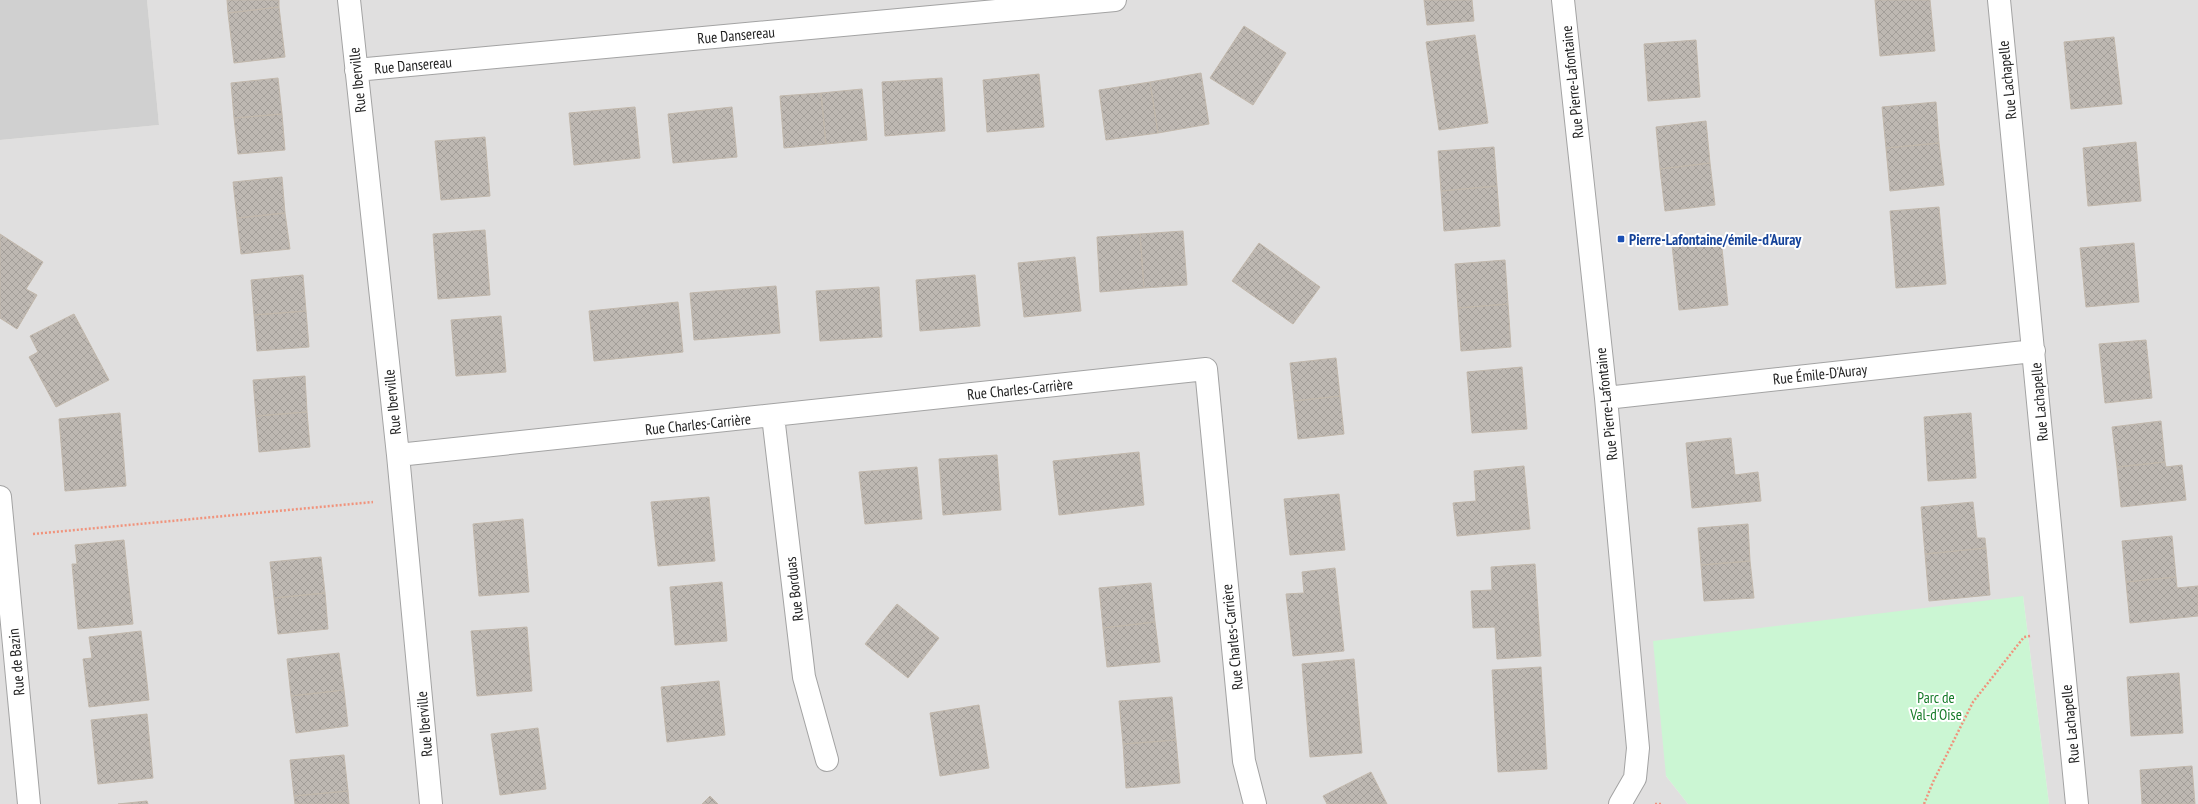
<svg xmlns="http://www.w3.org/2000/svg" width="2198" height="804" font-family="'PT Sans Narrow',sans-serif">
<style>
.residential{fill:#e0dfdf}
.religious{fill:#d0d0d0}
.park{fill:#cbf6d3}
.building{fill:url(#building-cross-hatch);stroke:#c2b8ac}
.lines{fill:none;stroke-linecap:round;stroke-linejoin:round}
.street-casing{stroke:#a3a3a3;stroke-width:24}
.path{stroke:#f0937c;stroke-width:2.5;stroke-dasharray:2 2;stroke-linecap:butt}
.street{stroke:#fff;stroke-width:22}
.transit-dot{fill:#1a4fb4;stroke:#fff;stroke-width:1.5}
.labels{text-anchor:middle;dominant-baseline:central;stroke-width:4;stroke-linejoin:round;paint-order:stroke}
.street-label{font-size:15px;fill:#222;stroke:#fff}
.transit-label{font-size:15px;font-weight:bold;fill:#164399;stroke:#fff;text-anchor:start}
.park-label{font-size:15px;fill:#157a28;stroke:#fff}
</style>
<defs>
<pattern id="building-cross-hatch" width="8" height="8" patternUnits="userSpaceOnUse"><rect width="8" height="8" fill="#beb8b2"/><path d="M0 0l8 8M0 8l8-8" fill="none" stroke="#a39e99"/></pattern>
</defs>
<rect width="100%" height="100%" fill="#f1efe9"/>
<path class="residential" d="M147,0H2198V804H2049L2023,596L1666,776L1688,804H0V140L159,125Z"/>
<path class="religious" d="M0,0H147L159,125L0,140Z"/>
<path class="park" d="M2023,596L2049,804H1688L1666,776L1653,641Z"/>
<path class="building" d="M227,0H279V7L228,13Z
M1424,0H1472L1474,21L1427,25Z
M1875,0H1930L1935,51L1880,56Z
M279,7L285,57L234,63L228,13Z
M1244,26L1286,53L1253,105L1210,78Z
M1475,35L1488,123L1439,130L1426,42Z
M2114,37L2122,104L2071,109L2064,42Z
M1696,40L1700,97L1648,101L1644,44Z
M1201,73L1209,124L1158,133L1150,82Z
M1039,74L1044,127L987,132L983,80Z
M278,78L282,114L234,118L231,83Z
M942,78L945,131L885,136L882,82Z
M1150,82L1158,133L1106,140L1099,90Z
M862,89L867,140L826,144L821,93Z
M821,93L826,144L784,148L780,96Z
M1936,102L1939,143L1886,148L1882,107Z
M635,107L640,158L574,165L569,113Z
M732,107L737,157L673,163L668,114Z
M282,114L285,150L238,154L234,118Z
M1706,121L1710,163L1660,169L1656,127Z
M485,137L490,196L441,200L435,141Z
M2136,142L2141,201L2088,206L2083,148Z
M1939,143L1944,185L1890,191L1886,148Z
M1494,147L1497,186L1441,191L1438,151Z
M1710,163L1715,205L1665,211L1660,169Z
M282,177L285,213L237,218L233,182Z
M1497,186L1500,226L1444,231L1441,191Z
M1939,207L1946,284L1896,288L1890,211Z
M285,213L290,249L241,254L237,218Z
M485,230L490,295L438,299L433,234Z
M1183,231L1187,285L1144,288L1140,234Z
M0,234L43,262L26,289L37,295L17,329L0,318Z
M1140,234L1144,288L1100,292L1097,237Z
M1721,239L1728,305L1679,310L1672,245Z
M1259,243L1320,287L1293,324L1232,281Z
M2134,243L2139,302L2086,307L2080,248Z
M1075,257L1081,311L1024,317L1018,263Z
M1505,260L1508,304L1458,308L1455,264Z
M303,275L306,311L254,315L251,280Z
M975,275L980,326L920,331L916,280Z
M776,286L780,333L694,340L690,293Z
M879,287L882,337L820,341L816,291Z
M678,302L683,352L594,361L589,311Z
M1508,304L1511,347L1461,351L1458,308Z
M306,311L309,347L257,351L254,315Z
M74,314L109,380L56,407L29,357L38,352L30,336Z
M501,316L506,372L456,376L451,320Z
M2146,340L2152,398L2105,403L2099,344Z
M1336,358L1340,396L1294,401L1290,363Z
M1522,367L1527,429L1472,433L1467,372Z
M305,376L307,412L256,416L253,380Z
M1340,396L1344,434L1298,439L1294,401Z
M307,412L310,447L259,452L256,416Z
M120,413L126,486L65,491L59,419Z
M1971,413L1976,478L1928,481L1924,417Z
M2161,421L2165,462L2117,467L2112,427Z
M1731,438L1735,475L1758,472L1761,501L1692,508L1686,443Z
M1139,452L1144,505L1059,515L1053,461Z
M997,455L1001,510L943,515L939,459Z
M2165,462L2166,467L2182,465L2186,500L2121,507L2117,467Z
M1524,466L1530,529L1457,536L1453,503L1476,501L1474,471Z
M917,467L922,519L865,524L859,472Z
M1339,494L1345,550L1290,555L1284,499Z
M709,497L715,561L658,566L651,502Z
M1973,502L1977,538H1985L1986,548L1925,554L1921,507Z
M523,519L529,592L479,596L473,524Z
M1748,524L1750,561L1701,565L1698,528Z
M2172,536L2176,577L2126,582L2122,541Z
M124,540L133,624L78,629L72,564H77L75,545Z
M1986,548L1990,595L1929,601L1925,554Z
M321,557L325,593L274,598L270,562Z
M1750,561L1754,598L1704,601L1701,565Z
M1535,564L1541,656L1497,659L1495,627L1473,628L1471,591L1492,590L1491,567Z
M1335,568L1344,651L1293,656L1286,594L1304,593L1302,572Z
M2176,577L2177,588L2198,586V616L2130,623L2126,582Z
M722,582L727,641L675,645L670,587Z
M1151,583L1155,622L1103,628L1099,588Z
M325,593L328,629L278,634L274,598Z
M897,604L939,638L908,678L865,644Z
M1155,622L1160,662L1107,667L1103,628Z
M527,627L532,691L477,696L471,631Z
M141,631L149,700L89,707L83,659L92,658L89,637Z
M339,653L344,690L291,696L287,659Z
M1354,659L1362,753L1310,757L1302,664Z
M1541,667L1547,769L1498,772L1492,670Z
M2179,673L2183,733L2131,736L2127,677Z
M719,681L725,735L667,742L661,687Z
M344,690L348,726L296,733L291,696Z
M1172,697L1176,740L1123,744L1119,701Z
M979,705L989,768L940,776L930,713Z
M147,714L153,778L98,784L91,720Z
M538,728L546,789L500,795L491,734Z
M1176,740L1180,783L1126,788L1123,744Z
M344,755L348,791L294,796L290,760Z
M2192,766L2195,804H2142L2140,770Z
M1371,772L1387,804H1327L1323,796Z
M348,791L349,804H295L294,796Z
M710,796L718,804H702Z
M147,801L148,804H118Z"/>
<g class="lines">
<g class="street-casing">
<path id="street" d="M349,0L398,455L431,804
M1563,0L1606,398L1638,748L1635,778L1620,804
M1999,0L2077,804
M356,70L1115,0
M1606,398L2034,351
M773,416L804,677L827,760
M398,455L1206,369L1244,761L1255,804
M0,497L29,804"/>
</g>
<path class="path" d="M33,534L373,502
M1655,804H1662
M1924,804L1933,782L1973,702L2024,637L2030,636"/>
<use href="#street" class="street"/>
</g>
<rect class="transit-dot" x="1617" y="235" width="8" height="8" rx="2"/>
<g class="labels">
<g class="street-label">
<text transform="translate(736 35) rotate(-5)">Rue Dansereau</text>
<text transform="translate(413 65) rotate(-5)">Rue Dansereau</text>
<text transform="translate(357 80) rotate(-96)">Rue Iberville</text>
<text transform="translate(2007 80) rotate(-96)">Rue Lachapelle</text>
<text transform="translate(1572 82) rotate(-96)">Rue Pierre-Lafontaine</text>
<text transform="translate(1820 374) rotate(-6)">Rue Émile-D'Auray</text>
<text transform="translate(1020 389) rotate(-6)">Rue Charles-Carrière</text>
<text transform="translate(392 402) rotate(-96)">Rue Iberville</text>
<text transform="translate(2039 402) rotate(-95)">Rue Lachapelle</text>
<text transform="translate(1606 404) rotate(-96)">Rue Pierre-Lafontaine</text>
<text transform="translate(698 424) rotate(-6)">Rue Charles-Carrière</text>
<text transform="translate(794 589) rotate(-97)">Rue Borduas</text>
<text transform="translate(1232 637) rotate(-96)">Rue Charles-Carrière</text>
<text transform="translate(16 662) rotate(-95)">Rue de Bazin</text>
<text transform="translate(424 724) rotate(-95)">Rue Iberville</text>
<text transform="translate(2070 724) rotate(-96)">Rue Lachapelle</text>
</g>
<g class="transit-label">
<text x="1629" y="239">Pierre-Lafontaine/émile-d'Auray</text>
</g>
<g class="park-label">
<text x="1936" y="697">Parc de<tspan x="1936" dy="17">Val-d'Oise</tspan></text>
</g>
</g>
</svg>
